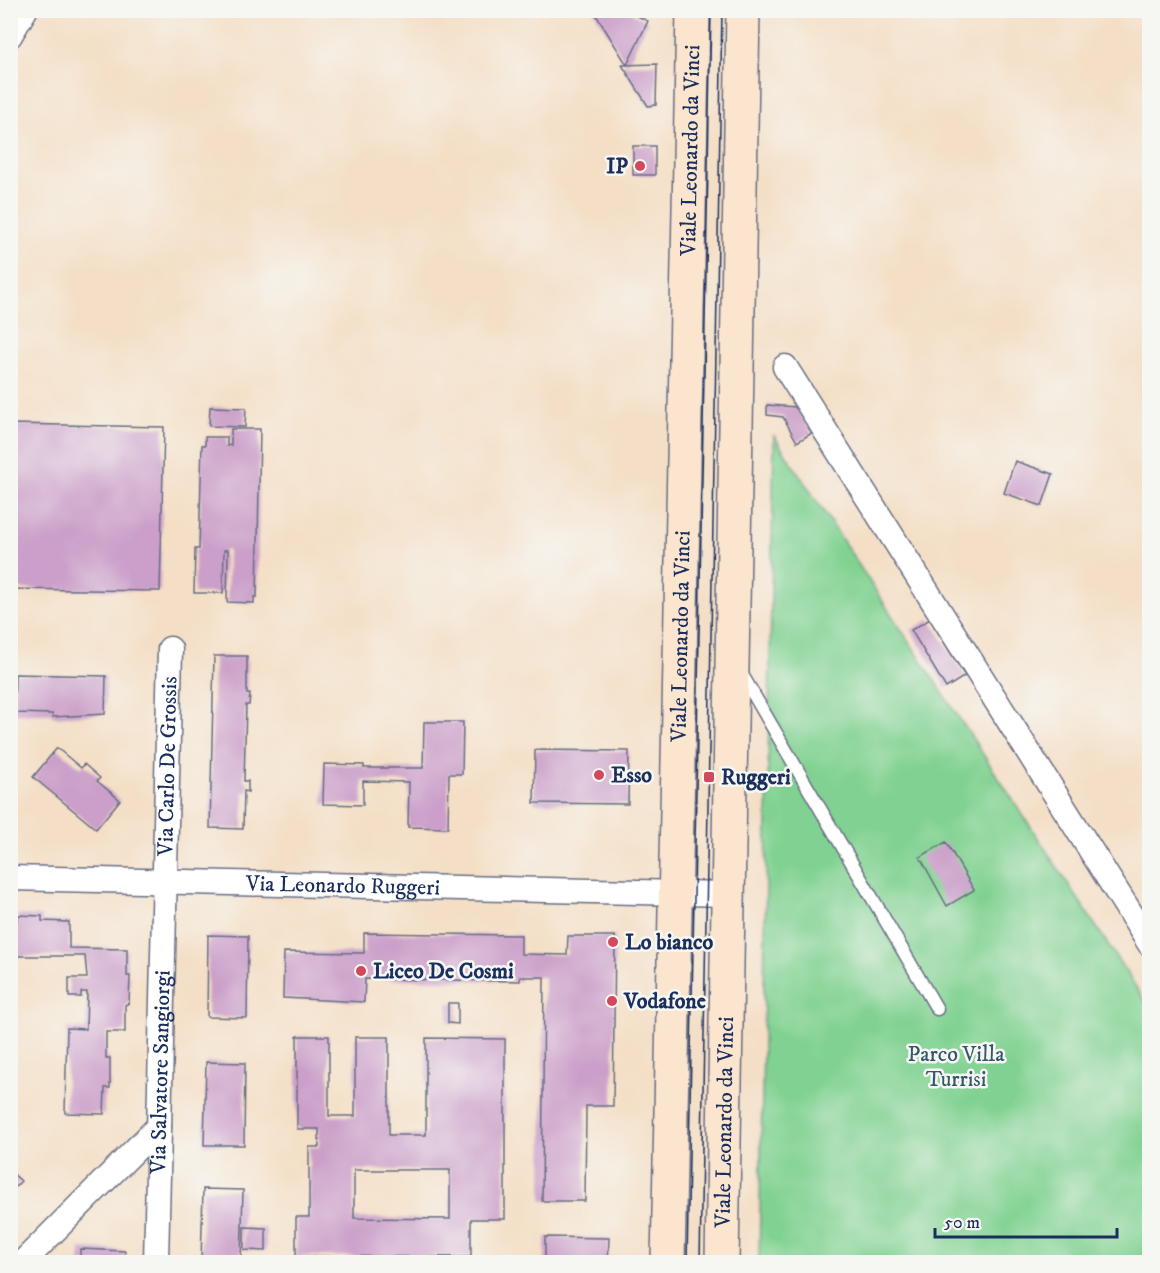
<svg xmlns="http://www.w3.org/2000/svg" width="1160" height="1273" font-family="'IM FELL DW Pica',serif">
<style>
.green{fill:#81d292;stroke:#4e8078;stroke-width:1.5}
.building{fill:#cb9fc9;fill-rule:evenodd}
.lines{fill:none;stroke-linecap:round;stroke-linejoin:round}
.lane-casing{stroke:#676d82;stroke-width:15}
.street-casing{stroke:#676d82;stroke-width:27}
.secondary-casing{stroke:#676d82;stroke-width:36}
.lane{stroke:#fff;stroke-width:12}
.street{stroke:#fff;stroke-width:24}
.secondary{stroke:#fbe5cf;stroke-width:33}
.tram{stroke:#1b2f5e;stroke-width:1.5}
.poi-dot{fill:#d1495b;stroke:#f6f6f2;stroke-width:2}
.labels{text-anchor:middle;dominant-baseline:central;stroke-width:5;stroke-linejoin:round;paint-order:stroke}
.street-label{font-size:22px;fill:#1b2f5e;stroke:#f6f6f2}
.poi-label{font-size:22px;font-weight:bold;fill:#1b2f5e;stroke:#f6f6f2;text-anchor:start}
.park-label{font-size:22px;fill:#34586b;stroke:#f6f6f2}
</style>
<rect width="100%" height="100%" fill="#f6f6f2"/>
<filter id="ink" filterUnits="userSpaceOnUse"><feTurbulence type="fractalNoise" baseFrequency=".0167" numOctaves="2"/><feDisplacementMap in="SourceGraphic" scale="12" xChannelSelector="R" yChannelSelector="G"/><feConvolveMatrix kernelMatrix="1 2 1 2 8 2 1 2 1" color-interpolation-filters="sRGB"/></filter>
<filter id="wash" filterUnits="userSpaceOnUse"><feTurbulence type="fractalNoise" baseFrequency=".008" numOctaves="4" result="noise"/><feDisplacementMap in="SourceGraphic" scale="24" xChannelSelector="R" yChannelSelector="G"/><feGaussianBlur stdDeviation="1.35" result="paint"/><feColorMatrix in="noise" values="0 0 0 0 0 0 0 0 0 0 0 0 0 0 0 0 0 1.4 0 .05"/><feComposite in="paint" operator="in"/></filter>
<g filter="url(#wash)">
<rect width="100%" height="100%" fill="#f4dfc6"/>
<path class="green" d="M774,436L1149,1007L1150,1262H759Z"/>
<g id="blocks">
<path class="building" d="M593,10H634L633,14L648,21L627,65Z
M657,64L656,105L648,106L622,65Z
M633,146H655V175H633Z
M767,405L797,407L812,433L797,442L783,417L767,415Z
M210,407L246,408L245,427L209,426Z
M10,424L164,427L160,591L10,589Z
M231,429H260L257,597H254V603L227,602L228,550H224L223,593H194L195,549H199L202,445H205V437H227V446L231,445Z
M1015,461L1053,474L1042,506L1004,493Z
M930,619L965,676L946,688L911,630Z
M214,656H247V694H250L249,705H246L244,781H248V792L244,791L243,829L210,828Z
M15,674L106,676L105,714L53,717L52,714L14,713Z
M424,722H463L462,774H449L448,828L408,827L409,782L363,781V805L323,804L324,764L364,765V768H423Z
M57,748L81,768L84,764L100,778L97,781L120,800L96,829L33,777Z
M535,750L629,751L628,804L534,803Z
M946,842L974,890L947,906L920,857Z
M17,915L42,916V921L69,922V948L127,949V976H130L129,1003L125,1005V1032H106V1058H110V1088H105L104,1114L65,1113L67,1028L86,1029L87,992H81V997H69V978H87L85,956H10V920L17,921Z
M364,933L521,935V954L567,955L568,936H615L613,1106H586L585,1201H542L544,977H520V981L365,979L364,1002L283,998L284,952L364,953Z
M208,935L248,936L247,1018L207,1017Z
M448,1003H458V1024L448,1023Z
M297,1036H329V1116H355V1037H389V1135H426V1038L505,1039V1219H471V1257L296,1256V1217H309V1147H319V1129H297ZM354,1170H450V1219L354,1218Z
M206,1062L245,1063L244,1145H204Z
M10,1171L21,1181L10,1192Z
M203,1189L243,1190L241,1262H201Z
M244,1227L266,1228V1251L244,1250Z
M545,1237L609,1238L608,1262H545Z
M80,1249L125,1251V1262H80Z"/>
</g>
</g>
<g filter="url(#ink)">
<use href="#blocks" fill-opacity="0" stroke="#676d82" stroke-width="1.5"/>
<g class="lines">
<g class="lane-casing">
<path id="lane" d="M741,673L937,1009"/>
</g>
<g class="street-casing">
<g id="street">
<path d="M10,35L25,10"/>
<path d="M785,367L1150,944"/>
<path id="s1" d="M10,878L728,894"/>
<path d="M23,1262L159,1126"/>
<path id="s2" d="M156,1262L170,649"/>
</g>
</g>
<g class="secondary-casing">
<g id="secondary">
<path id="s3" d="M668,1262L693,10"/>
<path id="s4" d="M722,1262L743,10"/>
</g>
</g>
<use href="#lane" class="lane"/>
<use href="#street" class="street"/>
<use href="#secondary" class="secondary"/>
<path class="tram" d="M687,1262L711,10
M700,1262L722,10"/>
</g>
</g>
<g class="poi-dot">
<circle cx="640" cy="166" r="6"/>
<circle cx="599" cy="775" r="6"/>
<rect x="703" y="771" width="12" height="12" rx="3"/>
<circle cx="613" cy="942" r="6"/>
<circle cx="361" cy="971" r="6"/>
<circle cx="612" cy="1001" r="6"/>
</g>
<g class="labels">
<g class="street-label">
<text stroke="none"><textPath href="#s3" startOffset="1112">Viale Leonardo da Vinci</textPath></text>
<text stroke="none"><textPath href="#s3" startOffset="626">Viale Leonardo da Vinci</textPath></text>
<text stroke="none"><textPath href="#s2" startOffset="496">Via Carlo De Grossis</textPath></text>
<text stroke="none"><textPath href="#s1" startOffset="333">Via Leonardo Ruggeri</textPath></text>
<text stroke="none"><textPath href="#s2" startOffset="190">Via Salvatore Sangiorgi</textPath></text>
<text stroke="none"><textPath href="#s4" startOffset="140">Viale Leonardo da Vinci</textPath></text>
</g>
<g class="poi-label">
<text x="628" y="166" text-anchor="end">IP</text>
<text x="611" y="775">Esso</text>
<text x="721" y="777">Ruggeri</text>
<text x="625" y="942">Lo bianco</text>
<text x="373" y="971">Liceo De Cosmi</text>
<text x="624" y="1001">Vodafone</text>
</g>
<g class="park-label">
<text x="956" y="1054">Parco Villa<tspan x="956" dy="25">Turrisi</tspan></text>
</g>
</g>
<rect width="1160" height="1273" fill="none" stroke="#f6f6f2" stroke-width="36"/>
<path d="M935 1228v9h182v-9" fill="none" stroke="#1b2f5e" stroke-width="3"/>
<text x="944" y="1228" font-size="18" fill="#1b2f5e" stroke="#f6f6f2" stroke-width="4.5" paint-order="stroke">50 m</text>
</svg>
